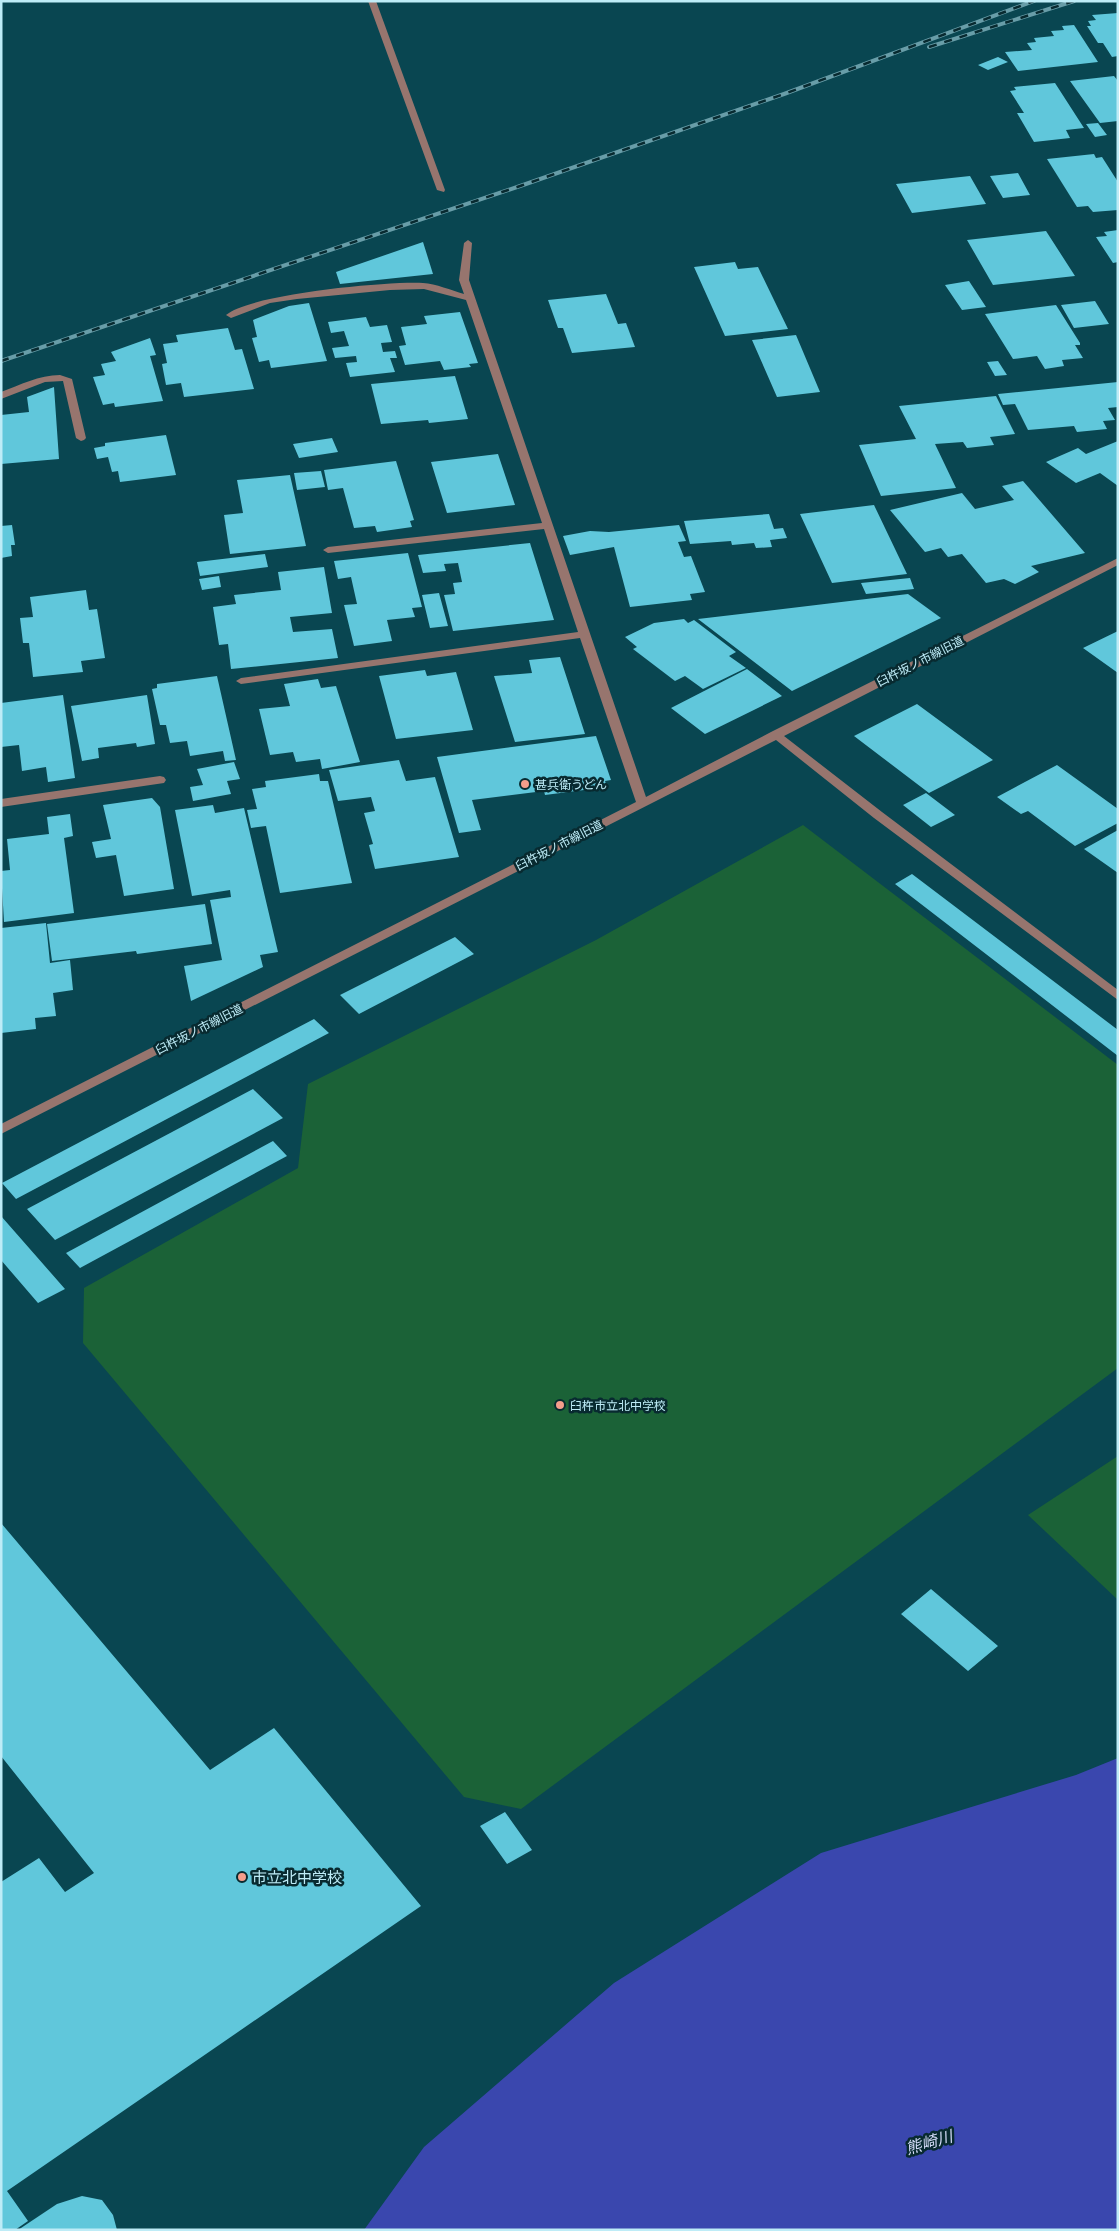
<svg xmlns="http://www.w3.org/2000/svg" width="1119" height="2231" font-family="Mulish,'Noto Sans JP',sans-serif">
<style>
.green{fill:#1b6237}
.water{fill:#3a47ae}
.building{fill:#60c7db}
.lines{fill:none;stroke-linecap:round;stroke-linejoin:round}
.minor{fill:#97756e;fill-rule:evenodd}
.rail-casing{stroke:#689da8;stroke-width:4}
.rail{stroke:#082a30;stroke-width:2.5;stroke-dasharray:8;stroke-linecap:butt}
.poi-dot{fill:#f49d8b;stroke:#082a30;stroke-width:2}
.labels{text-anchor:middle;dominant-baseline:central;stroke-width:5;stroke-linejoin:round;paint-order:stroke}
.street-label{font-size:12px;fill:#beecf7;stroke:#082a30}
.poi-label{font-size:12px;fill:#beecf7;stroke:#082a30;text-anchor:start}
.near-poi-label{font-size:15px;fill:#beecf7;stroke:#082a30;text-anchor:start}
.near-water-label{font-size:16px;font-style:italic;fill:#d3dbf7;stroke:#082a30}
</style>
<rect width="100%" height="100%" fill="#094651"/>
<path class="green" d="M803,825L1118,1065V1368L521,1809L464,1797L83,1343L84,1288L298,1168L308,1084L596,940Z
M1118,1456V1600L1028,1515Z"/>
<path class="water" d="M1118,1758V2230H364L424,2147L614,1983L821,1853L1076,1775Z"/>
<path class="building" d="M1118,13V56L1112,57L1103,43H1098L1087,26H1091L1088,21L1096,20L1092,15Z
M1074,25L1098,62L1018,71L1005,52L1032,50L1027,43L1036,42L1034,38L1054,36L1051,31L1064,30L1062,26Z
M998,57L1008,62L988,70L978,65Z
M1114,76L1118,81V121L1100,123L1070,81Z
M1055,83L1084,128L1066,130L1070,138L1034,142L1017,113H1024L1010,91L1016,90L1014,87Z
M1098,123L1107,135L1095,137L1086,124Z
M1094,154L1096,158L1102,157L1118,182V210L1093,212L1088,206L1077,207L1047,159Z
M1018,173L1030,195L1003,198L990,176Z
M970,176L986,204L912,213L896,184Z
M1118,230V262L1113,263L1096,237L1107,236L1104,232Z
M1046,231L1075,276L993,285L967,240Z
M423,242L433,274L340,284L336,272Z
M735,262L738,269L758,267L788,329L725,336L694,267Z
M969,281L986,307L962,310L945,285Z
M606,294L618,324L626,323L635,347L572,353L563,328H558L548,300Z
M1095,301L1109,324L1074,328L1061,305Z
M309,303L327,361L271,368L269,360L259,362L252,338L257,337L253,320L289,306Z
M1056,305L1080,343V345H1075L1083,358L1062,360L1064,366L1045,369L1037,356L1013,359L985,314Z
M460,312L478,363L469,364L471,367L444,370L440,361L405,365L399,346L406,345L401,327L427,324L424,316Z
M366,317L370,327L387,325L392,342L381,343L383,352L395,351L397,358H390L395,372L350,377L346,363L357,362L356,356L335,358L332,348L349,346L344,331L331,333L328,322Z
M228,328L235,350L242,349L254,389L184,397L181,383L166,385L162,364L167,363L163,344L178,342L176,335Z
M796,335L820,392L777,397L752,340Z
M150,338L156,355L150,356L163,401L115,407L114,403L103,405L93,377L105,375L101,364L116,361L111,352Z
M998,361L1007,375L995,376L987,362Z
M455,376L468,419L429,423L428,420L381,424L371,384Z
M1118,382V407L1108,408L1115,420L1103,421L1107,429L1077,432L1074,426L1028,430L1015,404L1003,405L998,394Z
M54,387L59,459L1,464V415L29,412L27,397Z
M996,396L1015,434L990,437L994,445L967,448L963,442L935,444L956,488L881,496L859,445L916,439L899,406Z
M166,435L176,475L120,482L118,471L112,472L108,457L97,459L94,448L105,446V443Z
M332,438L338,452L299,458L293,444Z
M1118,441V486L1100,473L1076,483L1046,462L1078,448L1086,454Z
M498,454L515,505L447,513L431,462Z
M396,461L414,520L410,521L412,527L377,532L375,526L354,528L343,488L328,490L324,470Z
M321,471L325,487L297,490L294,473Z
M290,475L306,546L230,554L224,515L243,513L237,480Z
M1023,481L1085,553L1031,566L1039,572L1015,584L1004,579L986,583L962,554L948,557L941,548L925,552L890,510L962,493L975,509L1014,500L1002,486Z
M874,505L907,574L832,583L800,514Z
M769,514L774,529L783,528L787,538L770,540L772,547L756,548L754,543L732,545L731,541L690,544L684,521Z
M12,525L15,545H11L12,556L1,558V526Z
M679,525L686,541L678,542L684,557L691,556L705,592L690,594L692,600L630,607L614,547L570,555L563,536L590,531L609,532Z
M530,543L554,620L453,631L444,595L455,594L453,583L462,582L458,563L444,564L446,571L423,573L418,555Z
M408,553L422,607L412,608L415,617L387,620L392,641L354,646L344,605L357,604L351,577L338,579L334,561Z
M265,554L268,567L200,576L197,562Z
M324,567L332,613L290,617L293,632L332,629L338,658L231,669L228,644L219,645L213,607L236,604L234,595L281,590L278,572Z
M219,576L221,587L202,590L199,579Z
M910,578L914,589L866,594L861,583Z
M86,590L89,610L97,609L105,658L81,661L83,672L33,677L29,643H23L20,618L33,617L30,597Z
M439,593L448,626L430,628L422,595Z
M908,594L941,618L792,691L698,619Z
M684,619L688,623L694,620L736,652L729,656L746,668L703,689L685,676L675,681L633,649L637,647L625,637L654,623Z
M1118,631V673L1083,648Z
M560,657L585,734L515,742L494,676L532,673L529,660Z
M747,669L782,696L705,734L671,708Z
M425,670L427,676L456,672L473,730L396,739L379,676Z
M217,676L236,760L225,761L223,751L190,756L187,741L170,743L166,725H160L152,689L157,688V684Z
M318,679L321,688L336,686L360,762L322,769L320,759L296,762L293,752L270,755L259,709L290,706L284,684Z
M63,695L75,778L48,782L46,767L22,771L19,745L1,747V703Z
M147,695L155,744L137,747L136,743L98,748L99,758L82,761L71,706Z
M917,704L993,760L929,793L854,736Z
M596,736L611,780L605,781L607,787L545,795L544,791L472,800L481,830L459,833L437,757Z
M399,760L406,781L435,777L459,857L375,869L369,845L373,844L364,813L375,811L371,797L338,801L329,770Z
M234,762L240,779L227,781L231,794L193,801L190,787L203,785L197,769Z
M1057,765L1118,809V823L1075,846L1028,811L1021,814L997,797Z
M319,774L320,781H328L352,883L280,893L266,826L251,828L247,810L257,809L252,789L266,787L265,781Z
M926,793L955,815L931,827L903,805Z
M152,798L160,807L174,889L124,896L116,855L96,858L92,842L111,839L103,805Z
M213,805L215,813L244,808L278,952L260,955L263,967L191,1001L184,966L222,960L210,900L231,897L230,890L192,896L175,810Z
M70,814L73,836L64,838L74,913L4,922L1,871L10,870L7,839L49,834L47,817Z
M1118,830V873L1084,849Z
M912,874L1118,1030V1056L895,884Z
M205,904L212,944L137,954L136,951L52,961L47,924Z
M46,923L50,963L70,960L73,990L53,993L56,1016L35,1018L36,1029L1,1033V928Z
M455,937L474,954L359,1014L340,995Z
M314,1019L329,1033L16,1199L2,1183Z
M253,1089L283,1118L55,1240L27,1209Z
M273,1141L287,1156L80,1268L66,1253Z
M1,1216L65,1289L38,1303L1,1260Z
M1,1523L210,1770L274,1728L421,1906L7,2191L28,2221L15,2230H1V1882L39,1858L65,1892L94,1873L1,1756Z
M931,1589L998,1646L968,1671L901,1614Z
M505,1812L532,1850L507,1864L480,1826Z
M82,2196L102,2200L113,2215L117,2230H18L57,2204Z"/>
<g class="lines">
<path class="minor" d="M368,1H376L445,190L444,192L437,190Z
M468,240L472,243L469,280L646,797L771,732L1118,558V565L784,736L882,812L1118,990V1000L874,818L776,740L1,1134V1124L636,802L580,638L241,684L236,681L241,678L578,632L544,529L328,553L323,550L328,547L542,523L466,300L424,289L390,290L297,299L270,303L231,318L226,315C250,294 388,281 423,283C436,284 451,290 464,294L459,280L464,243Z
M60,375L72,379L86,438L84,440L81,441L76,438L63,381L45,382L1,399V392C20,385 39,375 60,375Z
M160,776L164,777L166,780L164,783L1,807V799Z"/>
<g class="rail-casing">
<path id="rail" d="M929,47L1074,1
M1,361L523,185L784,94L1034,1"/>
</g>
<use href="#rail" class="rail"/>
</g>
<g class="poi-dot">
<circle cx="525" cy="784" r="5"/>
<circle cx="560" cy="1405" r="5"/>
<circle cx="242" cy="1877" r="5"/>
</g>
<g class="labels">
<g class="street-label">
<text transform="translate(920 661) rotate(-27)">臼杵坂ノ市線旧道</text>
<text transform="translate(559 845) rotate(-27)">臼杵坂ノ市線旧道</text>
<text transform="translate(199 1029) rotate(-27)">臼杵坂ノ市線旧道</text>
</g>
<g class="poi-label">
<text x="535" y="784">甚兵衛うどん</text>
<text x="570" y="1405">臼杵市立北中学校</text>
</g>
<g class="near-poi-label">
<text x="252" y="1877">市立北中学校</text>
</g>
<g class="near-water-label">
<text transform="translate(929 2142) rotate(-16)">熊崎川</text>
</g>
</g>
<rect width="1119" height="2231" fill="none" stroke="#beecf7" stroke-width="5"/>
</svg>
